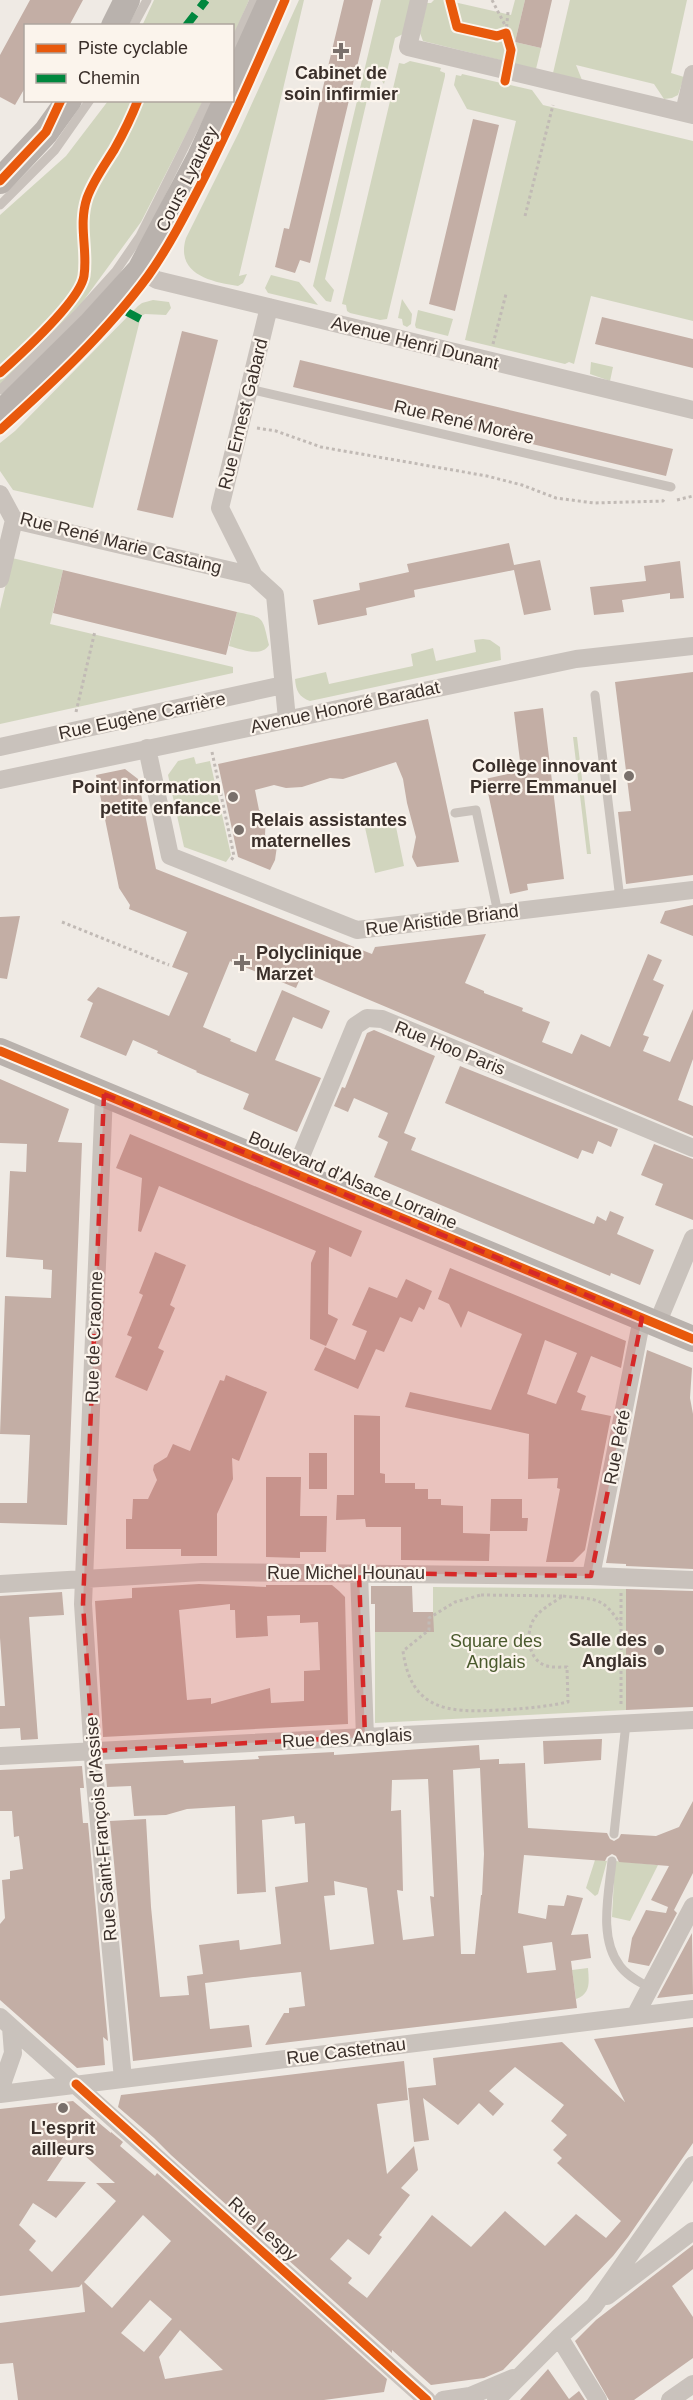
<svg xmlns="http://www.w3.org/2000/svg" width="693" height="2400" font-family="Arial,sans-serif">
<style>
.green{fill:#d1d5be}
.building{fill:#c3aea5;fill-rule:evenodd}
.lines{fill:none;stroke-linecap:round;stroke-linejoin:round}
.path{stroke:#c1bab5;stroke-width:3;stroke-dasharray:3 3;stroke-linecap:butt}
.service{stroke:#c9c2bc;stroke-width:9}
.minor{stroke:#c9c2bc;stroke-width:18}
.secondary{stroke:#b9b2ad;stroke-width:26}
.quiet{stroke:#00873e;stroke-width:8;stroke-dasharray:15 8;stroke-linecap:butt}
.cycleway-casing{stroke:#fbf4ec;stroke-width:13}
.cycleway{stroke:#e8590c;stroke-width:9}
.marked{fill:#d62828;fill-opacity:0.2;stroke:#d62828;stroke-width:4.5;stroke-dasharray:12 8;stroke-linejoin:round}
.poi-dot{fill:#79706b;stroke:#fbf4ec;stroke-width:2}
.labels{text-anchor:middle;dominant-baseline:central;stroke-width:4.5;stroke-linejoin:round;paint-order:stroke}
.poi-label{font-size:18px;font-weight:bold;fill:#3a2f2a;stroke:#fbf4ec;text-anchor:end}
.street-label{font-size:18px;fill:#3a2f2a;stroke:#fbf4ec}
.park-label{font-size:18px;fill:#4a5a2d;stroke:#fbf4ec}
</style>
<rect width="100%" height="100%" fill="#efeae4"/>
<path class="green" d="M154,0H249L233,37L232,26H142Z
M299,0H304L239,276L247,274L243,283L238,286C211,282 175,274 186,238L239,132Z
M381,0H411L403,34L395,38L384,84L374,70L325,279L334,290L331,302L326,301L313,286Z
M434,0H445L511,15L515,0H525L515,42L541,48L536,69L423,41L420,33L427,3H431Z
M570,0H687L671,73L684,77L678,95L672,98L664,99L654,84L576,65L582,80L553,73Z
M410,61L441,68L440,71L445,73V76L387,319L380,320L350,313L347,311L346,305L342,304L399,63L404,64Z
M462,74L532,90L543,105L693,141V321L591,296L574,364L569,362L565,364L465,340L516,121L467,109L454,85L456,75L461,76Z
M108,101H203L141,222L81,304L0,385V215L66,156Z
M271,275L299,282L318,305L268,293L265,288Z
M402,299L412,314L411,324L407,327L403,325L402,319L398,318Z
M153,300L169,302L171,308L166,315L145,314L141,316L93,508L13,490L0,471V443L15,431L138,306L142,303Z
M418,310L453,319L448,336L416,328L415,325Z
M591,362L613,367L610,381L590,374Z
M12,558L63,570L50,624L233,667V673L0,724V609Z
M237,612C265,618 262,616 269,645C261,658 241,649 229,646Z
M483,639L490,640L500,647L501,660L310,701C299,697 296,691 295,679L326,672L329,684L413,666L411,654L433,648L436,661L476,652L474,640Z
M573,737H577L591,854H587Z
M194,757L196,764L210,761L231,855L226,862L184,847L168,775L178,761Z
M394,817L404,866L375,873L364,823Z
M433,1587L626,1589V1710L375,1723V1632H433Z
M595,1860L607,1861L598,1894L595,1896L586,1888Z
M615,1861L658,1865L630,1921L612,1917Z
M588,1968C589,1982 591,1994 576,1999L572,1970Z"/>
<path class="building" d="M30,0H83L69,26H26V86L15,105L0,97V55Z
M344,0H373L310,263L300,260L295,273L275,267L284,228L289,229Z
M525,0H552L541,48L515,42Z
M473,119L499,125L455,311L429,304Z
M602,317L693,339V368L595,344Z
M182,331L218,340L173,518L137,510Z
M300,360L673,449L666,476L293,387Z
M509,543L514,565L540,560L551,610L524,615L514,570L414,590L415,597L366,608L367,615L318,625L313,600L360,590L359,583L409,572L407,564Z
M680,561L684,598L670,599V593L622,600L624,612L594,615L590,587L646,581L644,566Z
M63,570L237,612L226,655L53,613Z
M693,672V875L626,884L618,812L631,811L615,682Z
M543,708L564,879L527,884L528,890L510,894L485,779L517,772V770L521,769L514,712Z
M428,719L459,862L417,867L412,857L416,837L407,803L403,779L396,762L343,779L330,778L302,787L286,788L274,785L255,790L259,810L266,815L265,835L277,846L275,860L270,870L238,857L218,764Z
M125,769L138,779L156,869L372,954L375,947L486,934L465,983L484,991V993L523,1008L522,1011L550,1022L542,1042L572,1054L581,1034L610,1047L648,954L662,960L653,980L664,985L643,1035L649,1037L643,1051L670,1062L693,1009V1059L678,1100L693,1106V1136L303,972L296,988L230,961L203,1027L231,1039L230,1041L256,1052L282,990L330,1011L322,1029L293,1017L275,1060L321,1078L297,1132L243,1109L249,1094L196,1072L197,1071L157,1053L158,1051L133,1040L126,1056L80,1037L93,1003L87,1000L98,987L169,1016L188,973L172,967L187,932L129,909L130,905L119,888L96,775Z
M693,905V936L660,923L665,911Z
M20,916L7,979L0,978V917Z
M374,1030L435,1056L404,1133L416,1138L411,1150L594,1224L597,1216L606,1221L610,1211L624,1217L617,1234L654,1250L640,1285L611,1273L610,1276L374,1177L388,1142L378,1137L388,1113L354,1098L348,1112L334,1106L342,1087L345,1088L367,1033Z
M460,1066L618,1129L611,1147L598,1141L593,1154L582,1150L578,1159L445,1103Z
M0,1079L69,1109L58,1142L82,1143L67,1525L0,1523V1503H27L30,1435L0,1434L5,1296L51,1298L52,1270L43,1269V1260L6,1257L10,1171L26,1172L27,1144L0,1143Z
M130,1134L362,1231L351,1257L329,1247L328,1314L338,1319L326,1346L310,1339L311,1263L316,1251L159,1186L141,1232L138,1231L142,1178L116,1168Z
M654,1144L693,1159V1220L655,1205L663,1184L641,1175Z
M155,1252L186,1265L170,1305L175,1308L158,1348L164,1351L147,1391L115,1377L132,1337L127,1335L143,1295L139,1293Z
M450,1268L626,1341L621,1368L591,1356L577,1392L586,1396L581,1410L611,1416L585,1550L573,1562H546L560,1489L557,1488L558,1478L528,1479L529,1434L405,1407L410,1392L491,1410L522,1334L468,1311L461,1328L449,1304L438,1299ZM545,1340L577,1353L556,1404L527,1394Z
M406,1279L432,1291L424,1310L419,1307L412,1322L400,1317L384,1352L376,1349L358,1389L314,1370L325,1347L355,1360L367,1331L352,1325L369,1287L397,1298Z
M647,1350L692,1368L690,1398L693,1414V1569L626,1566V1564L606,1563Z
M226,1375L267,1392L239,1461L232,1458L233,1479L217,1514V1556H181V1549H126V1519H132L133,1499H148L157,1480L153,1470L154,1465L167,1457L173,1444L190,1451L220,1380L224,1381Z
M354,1415L380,1416V1473L385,1474V1483H415V1489H428V1499H441V1505L463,1506V1533L490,1534L489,1561L401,1560V1527H366L365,1519L336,1520L337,1495H354Z
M309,1453H327V1489H309Z
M266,1477H301L300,1516H327L326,1552H300V1558L266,1557Z
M491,1499H522V1518H528L527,1531H490Z
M199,1584L266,1587V1585H332L339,1591L345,1597L348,1724L103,1737L95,1601L132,1598V1588ZM230,1604V1610H235L236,1638L268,1636L267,1616L300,1615V1623L318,1622L320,1670L304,1671V1701L271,1703L270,1688L211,1704V1698L187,1700L179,1610Z
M371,1586H412L413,1612H433L434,1632H375V1604H371Z
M626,1589L693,1591V1707L626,1710Z
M62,1592L64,1615L29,1617L38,1739L21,1740L20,1728L0,1729V1706H5L0,1638V1596Z
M602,1739L601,1760L544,1764L543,1741Z
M479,1745L480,1760L499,1759V1764L525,1763L528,1828L607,1833L610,1839L614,1841L619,1838L621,1834L656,1836L679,1827L693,1801V1873L674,1910L677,1913L649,1966L628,1962L632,1938L646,1910L666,1913L668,1907L651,1900L669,1866L619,1862L616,1856L612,1854L607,1857L605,1861L524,1855L518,1913L546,1919L548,1905L564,1906L567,1895L583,1898L571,1935L588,1934L591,1958L571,1961L577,2008L265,2045L284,2013H289V2008L305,2006L301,1972L253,1977L205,1983L210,2029L249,2025L252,2047L133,2061L110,1821L146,1819L151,1907L160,1997L189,1995L187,1976L203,1974L199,1945L239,1940L240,1950L281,1944L275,1887L308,1882L305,1823L295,1824L294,1816L262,1820L266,1892L237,1894L235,1806L187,1809L166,1815L134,1816L131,1786L107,1787L105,1764L183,1760L184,1763L259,1759L258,1756L334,1752V1755ZM480,1768L484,1854L482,1895H481L475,1954H461L453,1770ZM428,1779L434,1897L430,1896L434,1936L403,1940L397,1890L403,1891L401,1810L391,1811L392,1780ZM334,1881L367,1888L374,1944L330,1950L324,1896L335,1895ZM552,1942L556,1970L527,1973L523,1946Z
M82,1766L84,1788H80L83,1823H88L108,2041L103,2037L105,2065L77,2068L0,2000V1924L5,1918L2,1880L10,1879V1871L23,1869L19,1836L14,1837L12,1811H0V1770Z
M692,1933L693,1994L657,1998Z
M693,2027V2143L628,2237L613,2256L503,2370L484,2378L431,2385L392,2350V2353L171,2155L154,2138L118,2107L121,2095L404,2061L408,2100L377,2104L387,2174L414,2146L418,2170L401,2188L410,2195L379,2235L382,2237L369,2255L348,2239L330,2259L352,2278L348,2283L367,2298L432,2215L471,2247L505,2211L545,2246L576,2214L606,2238L621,2221L557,2163L562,2158L553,2150L567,2135L551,2121L564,2105L515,2067L489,2091L504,2104L493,2116L479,2103L458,2125L423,2098L429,2140L414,2142L408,2088L436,2085L433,2058L562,2042L625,2102L594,2039Z
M73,2101L111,2133V2132L123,2142L120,2146L155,2176L157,2173L387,2379L384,2392L324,2400H18L13,2363L0,2364V2323L85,2312L82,2284L79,2287L0,2296V2109ZM72,2144L115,2183H96L116,2201L52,2272L29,2250L36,2241L19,2225L33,2203L56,2218L86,2182L47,2181ZM143,2215L171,2241L112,2308L84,2282ZM150,2300L172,2319L144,2352L121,2333ZM180,2330L223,2370L165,2379L159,2357Z
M693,2245V2269L672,2286L693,2317V2358L634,2400H609L575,2341L596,2320Z
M548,2369L569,2399L579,2391L585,2400H520Z"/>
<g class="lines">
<path class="path" d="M492,0L506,27
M506,33L508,12
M525,216L553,105
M493,344L506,294
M257,428L276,431L321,447L487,476L522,485L556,498L594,503L663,501L665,498
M677,500L693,496
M76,712L95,631
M212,752L234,856L230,862
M62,922L169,965
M621,1593V1707
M481,1595L563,1596C553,1603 540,1609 534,1619C525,1633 528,1658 544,1665C551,1668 560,1667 567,1667L568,1702C544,1707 522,1709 499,1710C447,1713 411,1710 403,1651L429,1630V1618L455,1602Z
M563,1596C595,1600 602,1595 621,1625"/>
<path class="service" d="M133,26L147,0
M232,48L254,0
M0,205L55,150L90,100
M249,389L671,487
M0,390L79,312L116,271L140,236L208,100
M595,695L620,899
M455,813L476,810L498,913
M614,1834L626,1723
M612,1861C609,1893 598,1938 620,1966C627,1976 640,1982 650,1988"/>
<path class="minor" d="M419,0L408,47L693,115
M684,112L693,74
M140,270L157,280L693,410
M269,307L220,508L254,576L275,595L287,719
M0,494L14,520L254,576
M0,579L14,520
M0,747L283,685
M147,748L170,856L357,930L693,890
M0,780L576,659L693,646
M104,1094L83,1604L94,1771L123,2079
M294,1173L355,1026L367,1018L382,1019L693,1148
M657,1324L693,1238
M359,1573L365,1737
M591,1576L642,1318
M0,1584L202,1572L591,1576L693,1580
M0,1756L693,1720
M635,2016L693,1906
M0,2017L427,2400
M0,2090L13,2053L11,2027
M0,2094L693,2009
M607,2296L693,2231
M559,2337L598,2400
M443,2400L470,2396
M468,2400L470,2396L513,2378
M496,2400L559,2337L594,2306L693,2165
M670,2400L693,2384"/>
<path class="secondary" d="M114,26L127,0
M232,86L271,0
M0,181L46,132L69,100
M0,414L91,324L140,270L200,157L226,100
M0,1051L693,1339"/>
<path class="quiet" d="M186,26L206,0
M127,312L146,322"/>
<g class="cycleway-casing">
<path id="cycleway" d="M450,0L457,27L497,36L506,33L511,50L505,81
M0,181L46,132L61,100
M0,373C20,355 80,301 84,276C88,250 78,225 87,198C93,181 104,166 114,150C123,134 131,118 138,100
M0,430C52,383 106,333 148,276C168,248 184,217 200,186C231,125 258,63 285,0
M0,1051L693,1339
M76,2084L427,2400"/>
</g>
<use href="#cycleway" class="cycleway"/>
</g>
<path class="marked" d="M104,1094L642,1318L591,1576L359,1573L365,1737L93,1751L83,1604Z"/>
<g class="poi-dot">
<path d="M338 42h6v6h6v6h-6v6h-6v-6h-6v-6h6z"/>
<circle cx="629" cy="776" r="6"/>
<circle cx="233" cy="797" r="6"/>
<circle cx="239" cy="830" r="6"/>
<path d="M239 954h6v6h6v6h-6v6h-6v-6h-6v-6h6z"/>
<circle cx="659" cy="1650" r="6"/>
<circle cx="63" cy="2108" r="6"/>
</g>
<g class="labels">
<g class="poi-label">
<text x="341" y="73" text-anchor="middle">Cabinet de<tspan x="341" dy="21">soin infirmier</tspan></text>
<text x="617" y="766">Collège innovant<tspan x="617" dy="21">Pierre Emmanuel</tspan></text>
<text x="221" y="787">Point information<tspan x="221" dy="21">petite enfance</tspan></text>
<text x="251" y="820" text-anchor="start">Relais assistantes<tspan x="251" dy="21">maternelles</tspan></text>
<text x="256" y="953" text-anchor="start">Polyclinique<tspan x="256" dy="21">Marzet</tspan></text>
<text x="647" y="1640">Salle des<tspan x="647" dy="21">Anglais</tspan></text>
<text x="63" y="2128" text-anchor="middle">L'esprit<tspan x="63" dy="21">ailleurs</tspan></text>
</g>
<g class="street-label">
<text transform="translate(187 179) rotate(-63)">Cours Lyautey</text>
<text transform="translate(415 343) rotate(14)">Avenue Henri Dunant</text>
<text transform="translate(243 414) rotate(-76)">Rue Ernest Gabard</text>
<text transform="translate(464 422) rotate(13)">Rue René Morère</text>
<text transform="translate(121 543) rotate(14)">Rue René Marie Castaing</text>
<text transform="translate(345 707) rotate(-12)">Avenue Honoré Baradat</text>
<text transform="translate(142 716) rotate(-12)">Rue Eugène Carrière</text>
<text transform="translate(442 920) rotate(-7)">Rue Aristide Briand</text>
<text transform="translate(450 1048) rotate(22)">Rue Hoo Paris</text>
<text transform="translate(353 1180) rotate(23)">Boulevard d'Alsace Lorraine</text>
<text transform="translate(94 1337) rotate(-88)">Rue de Craonne</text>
<text transform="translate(617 1447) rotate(-79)">Rue Péré</text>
<text x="346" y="1573">Rue Michel Hounau</text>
<text transform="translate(347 1738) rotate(-3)">Rue des Anglais</text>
<text transform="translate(101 1829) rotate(-95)">Rue Saint-François d'Assise</text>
<text transform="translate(346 2051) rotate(-7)">Rue Castetnau</text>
<text transform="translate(263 2229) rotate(42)">Rue Lespy</text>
</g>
<g class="park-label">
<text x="496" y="1641">Square des<tspan x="496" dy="21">Anglais</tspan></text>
</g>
</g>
<rect x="24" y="24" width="210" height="78" fill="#fbf4ec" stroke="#aea59e" stroke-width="1.5"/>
<rect x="36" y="44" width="30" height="9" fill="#e8590c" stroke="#aea59e" stroke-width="1.5"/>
<text x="78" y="54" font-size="18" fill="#3a2f2a">Piste cyclable</text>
<rect x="36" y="74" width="30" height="9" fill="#00873e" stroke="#aea59e" stroke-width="1.5"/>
<text x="78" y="84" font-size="18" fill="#3a2f2a">Chemin</text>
</svg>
